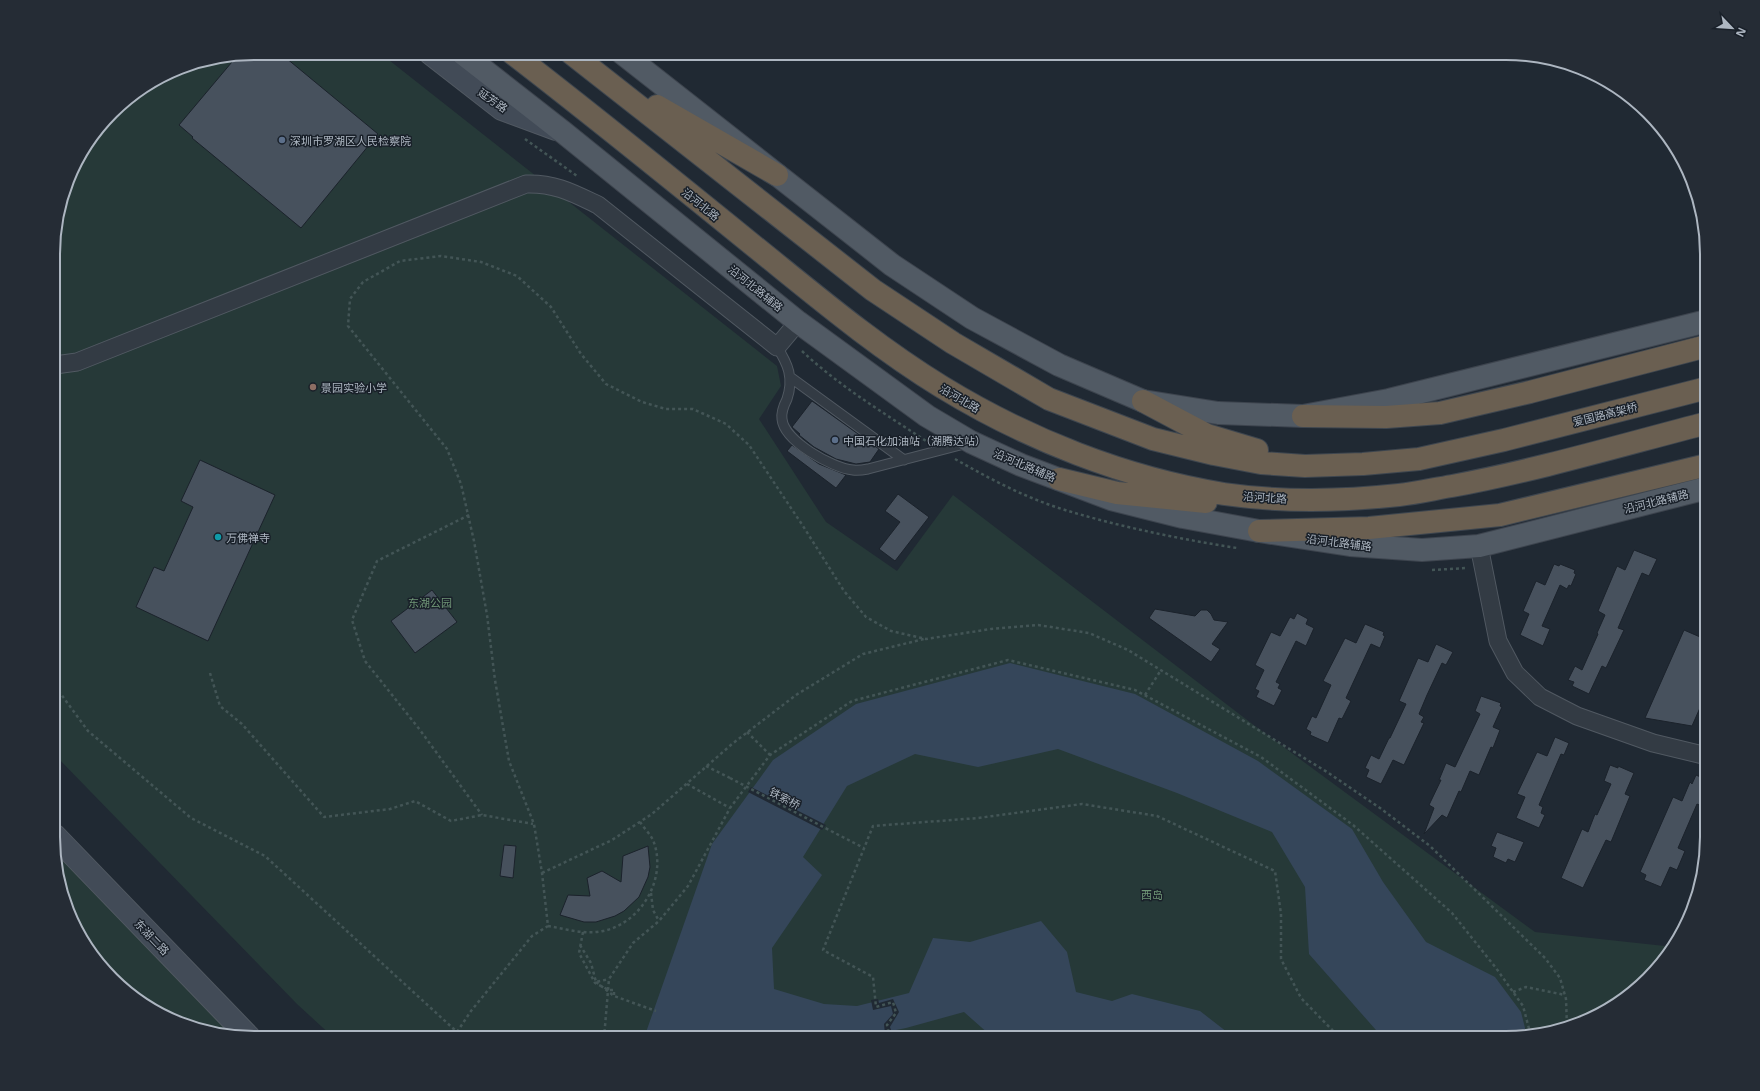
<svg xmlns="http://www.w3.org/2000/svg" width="1760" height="1091" font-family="'Noto Sans','Noto Sans SC',sans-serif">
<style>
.green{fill:#263938}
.water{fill:#35465a}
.pier{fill:#202933}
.building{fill:#47515d;stroke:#1b222b}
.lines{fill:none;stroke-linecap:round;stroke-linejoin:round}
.lane-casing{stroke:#515962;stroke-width:11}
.street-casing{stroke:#515962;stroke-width:19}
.secondary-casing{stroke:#515962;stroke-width:24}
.primary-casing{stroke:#3d444e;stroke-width:24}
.highway-casing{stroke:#3e464f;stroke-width:24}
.path{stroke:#435556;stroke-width:2.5;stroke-dasharray:3 3;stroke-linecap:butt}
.lane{stroke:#333b44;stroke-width:9}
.street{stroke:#333b44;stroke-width:17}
.secondary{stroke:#424b57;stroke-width:22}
.primary{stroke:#515a64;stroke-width:22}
.highway{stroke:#6a5f51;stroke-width:22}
.path-bridge{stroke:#435556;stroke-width:2.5;stroke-dasharray:3 3;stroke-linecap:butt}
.service-dot{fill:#5c6f8a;stroke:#192029;stroke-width:1.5}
.education-dot{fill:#8d6e63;stroke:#192029;stroke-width:1.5}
.culture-dot{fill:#0f9aa8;stroke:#192029;stroke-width:1.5}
.labels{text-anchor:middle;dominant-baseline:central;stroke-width:3;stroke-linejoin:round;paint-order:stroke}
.street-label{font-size:11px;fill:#adb6c1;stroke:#192029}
.poi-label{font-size:11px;fill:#adb6c1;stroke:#192029;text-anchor:start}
.park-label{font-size:11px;fill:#6f9576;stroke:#192029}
.rim{fill:none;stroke:#adb6c1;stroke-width:2}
</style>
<rect width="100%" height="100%" fill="#202933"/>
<path class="green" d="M254,53H380L777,366L781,386L759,419L826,522L897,571L953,495L1255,726L1535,932L1674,947L1673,948L1648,979L1606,1011L1558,1031L1519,1038H334L297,1004L55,755V228L74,165L121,103L177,68Z
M55,849L238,1035L190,1027L143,1004L112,979L80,938L55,863Z"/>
<path class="water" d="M1010,663L1135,694L1258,761L1352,829L1383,882L1426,942L1495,977L1521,1012L1527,1036L1519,1038H1383L1309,954L1305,887L1272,832L1177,793L1058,749L978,767L915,754L847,786L803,857L822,875L772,948L774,989L824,1004L857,1006L909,993L933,938L970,942L1041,921L1067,952L1076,992L1112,1001L1132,994L1200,1011L1227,1032L1231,1038H991L990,1035L964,1012L906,1028L857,1038H644L712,844L773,760L856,704Z"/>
<path class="pier" d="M751,787L826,825L822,830L748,792Z
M878,999L879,1003L893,999L899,1012L890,1027L892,1033L885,1034L884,1024L893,1014L891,1006L873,1010L871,1000Z"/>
<path class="building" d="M254,53H280L378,134L301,228L192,138L193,137L179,125L237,56Z
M812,401L879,449L870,462L856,464L836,459L814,447L799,435L800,434L792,427Z
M792,445L819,464L846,475L836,488L787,451Z
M200,460L275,495L208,641L136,607L154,567L164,571L193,507L181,501Z
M898,494L929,517L895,561L879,549L900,522L885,511Z
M1634,550L1657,559L1649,576L1642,573L1618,628L1624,630L1606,668L1602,666L1589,694L1572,686L1574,682L1568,680L1575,666L1582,670L1598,634L1597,633L1605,615L1598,611L1617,566L1625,570Z
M1554,564L1559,566L1560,564L1575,570L1574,573L1576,574L1571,586L1569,585L1567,589L1560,585L1542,626L1550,629L1543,646L1520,635L1529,614L1523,611L1536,581L1545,585Z
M432,590L457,622L415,653L391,621Z
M1155,609L1195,616L1201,610H1207L1211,614L1214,620L1228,622L1212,644L1220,649L1211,662L1149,618Z
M1297,613L1308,619L1306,624L1314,628L1306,646L1296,641L1276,682L1280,684L1278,688L1282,690L1274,706L1256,697L1259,691L1255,689L1264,670L1255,665L1271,632L1280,636L1290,617L1294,619Z
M1365,624L1384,632L1383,635L1385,636L1380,648L1371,644L1346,698L1351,701L1342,719L1339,718L1328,743L1310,735L1311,732L1306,729L1312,716L1316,718L1331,685L1323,681L1345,638L1356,643Z
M1684,630L1707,640V692L1692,726L1645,718Z
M1436,644L1453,652L1446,665L1442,663L1427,695L1419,714L1424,717L1421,722L1424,723L1404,765L1393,760L1381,784L1366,777L1369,770L1365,768L1371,755L1379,759L1389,738H1390L1406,704L1399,701L1418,658L1428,662Z
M1481,696L1501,703L1500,706L1502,707L1493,727L1500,730L1493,748L1491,747L1479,775L1470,771L1461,792L1459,791L1447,818L1442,815L1424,834L1434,808L1429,805L1441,780H1439L1446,763L1455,767L1480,714L1475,711Z
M1555,737L1569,743L1564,755L1561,754L1539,805L1543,807L1541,813L1545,815L1539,828L1516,818L1525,797L1517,794L1537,752L1547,756Z
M1610,765L1618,768V766L1634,773L1625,794L1630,796L1611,842L1606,840L1583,888L1561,878L1582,829L1588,832L1595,814L1597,815L1611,784L1604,781Z
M1696,775L1707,780V800L1704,807L1697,804L1678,848L1685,851L1677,870L1670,867L1661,887L1644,880L1646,875L1640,872L1673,797L1682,801L1690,782L1692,784Z
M1497,832L1524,842L1515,862L1508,859L1506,863L1493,857L1496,848L1491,846Z
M504,845L516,846L513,878L500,876Z
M648,846L650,867L648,877L639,897L624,911L615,916L596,922H584L560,915L568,895L590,896L587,878L602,871L621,882L623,856Z"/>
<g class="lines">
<g class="lane-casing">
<path id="lane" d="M777,347C788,364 794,378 787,399C784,405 781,413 782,419C784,441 832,468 853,470C858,471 863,470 868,469L968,443
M790,377L904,460"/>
</g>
<g class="street-casing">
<path id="street" d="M55,365L77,362L526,184C555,183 573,193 598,205L777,347L798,322
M1479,546L1498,641L1515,673L1540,697L1577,716L1653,743L1707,756"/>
</g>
<g class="secondary-casing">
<path id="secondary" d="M430,53L502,109L556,129
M55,836L249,1037"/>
</g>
<g class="primary-casing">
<path id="primary" d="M462,53L563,132L798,322L927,416L971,442L1021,465L1111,499L1183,517L1259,531L1350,545L1422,550L1479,546L1707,488
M622,53L892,265L972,318L1059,365L1143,401L1218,413L1303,416L1389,400L1707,321"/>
</g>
<g class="highway-casing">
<path id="highway" d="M512,53C594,116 674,181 754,246C815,295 875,346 942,387C1027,439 1125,478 1224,494C1280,502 1343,501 1399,495C1417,493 1434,489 1452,486C1538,470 1622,445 1707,423
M571,53L873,290L953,343L1049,399L1153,439L1214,454L1261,463L1305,466L1363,464L1419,459L1504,440L1707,388
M657,106L777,175
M1143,401L1207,435L1257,450
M1303,416L1386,417L1440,413L1530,392L1707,346
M1059,479L1117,493L1206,502
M1259,531L1369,528L1500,515L1707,465"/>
</g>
<path class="path" d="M525,139L577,176
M802,351C839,386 884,413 926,441
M955,459C990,479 1026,498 1065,510C1121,527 1179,539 1237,548
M469,515L377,561L352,620L365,661L420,730L482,815
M1432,570L1467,568
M210,673L220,706L242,724L324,817L390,809L415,801L451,821L482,815L533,824
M55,686L88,731L191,818L265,856L457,1032L461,1038
M1145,695L1161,670
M747,732L770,755
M706,766L730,778
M687,784L730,808
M831,831L864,848
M542,873L612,840L652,814L732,744L796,695L863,654L924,639
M651,893L653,910L659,921
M548,926C566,929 585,935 603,931C642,923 668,877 653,840C650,834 644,828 640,822
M583,932L579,953L595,983L609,990H614V996
M580,945L591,963L596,982L609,979
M1513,992L1526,987L1565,995
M457,1032L471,1011L532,936L548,926L542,873L534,824L509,761L495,680L487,615L474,541L461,484L447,449L348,326L350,299L363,282L400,261L441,256L481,262L517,276L551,307L581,354L606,384L642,402L666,409H693L726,424L749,445L803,526L844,591L866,617L891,631L926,639L991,629L1038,625L1089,633L1128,650L1327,772L1380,808L1430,846L1545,958L1560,978L1566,999L1567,1028
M604,1038L609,979L633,943L659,921L688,886L730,808L770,755L852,701L1008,660L1135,690L1261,757L1353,825L1452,913L1496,968L1523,1006L1531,1036
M890,1038L887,1025L896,1013L893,1002L876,1007L873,977L823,950L873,826L978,818L1082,804L1157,816L1275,871L1281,914V959L1301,998L1340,1038"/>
<use href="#lane" class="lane"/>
<use href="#street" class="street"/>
<use href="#secondary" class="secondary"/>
<use href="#primary" class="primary"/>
<use href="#highway" class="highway"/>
<path class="path-bridge" d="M730,778L831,831
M596,982L614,996L656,1011"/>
</g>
<g class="service-dot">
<circle cx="282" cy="140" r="4"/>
<circle cx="835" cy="440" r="4"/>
</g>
<circle class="education-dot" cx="313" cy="387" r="4"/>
<circle class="culture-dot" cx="218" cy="537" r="4"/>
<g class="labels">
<g class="street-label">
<text transform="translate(493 100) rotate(35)">延芳路</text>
<text transform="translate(701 204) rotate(39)">沿河北路</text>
<text transform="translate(756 288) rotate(39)">沿河北路辅路</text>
<text transform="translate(960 398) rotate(30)">沿河北路</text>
<text transform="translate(1605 414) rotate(-14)">爱国路高架桥</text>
<text transform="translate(1025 465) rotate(23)">沿河北路辅路</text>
<text transform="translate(1265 497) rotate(4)">沿河北路</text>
<text transform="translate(1656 501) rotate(-14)">沿河北路辅路</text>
<text transform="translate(1339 542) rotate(7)">沿河北路辅路</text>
<text transform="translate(785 798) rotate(28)">铁索桥</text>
<text transform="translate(152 937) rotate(46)">东湖二路</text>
</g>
<g class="poi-label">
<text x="290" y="140">深圳市罗湖区人民检察院</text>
<text x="321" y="387">景园实验小学</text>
<text x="843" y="440">中国石化加油站（湖腾达站）</text>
<text x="226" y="537">万佛禅寺</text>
</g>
<g class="park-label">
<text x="430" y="602">东湖公园</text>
<text x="1152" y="894">西岛</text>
</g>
</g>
<path d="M0 0H1760V1091H0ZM254 60H1506A194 194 0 0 1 1700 254V837A194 194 0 0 1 1506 1031H254A194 194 0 0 1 60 837V254A194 194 0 0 1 254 60Z" fill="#252c35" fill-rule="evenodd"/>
<path class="rim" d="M254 60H1506A194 194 0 0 1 1700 254V837A194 194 0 0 1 1506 1031H254A194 194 0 0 1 60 837V254A194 194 0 0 1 254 60Z"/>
<g transform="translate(1732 28) rotate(115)" stroke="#192029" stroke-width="3" paint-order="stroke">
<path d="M0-3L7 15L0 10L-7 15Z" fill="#adb6c1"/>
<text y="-6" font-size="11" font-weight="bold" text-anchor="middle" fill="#adb6c1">N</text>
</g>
</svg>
